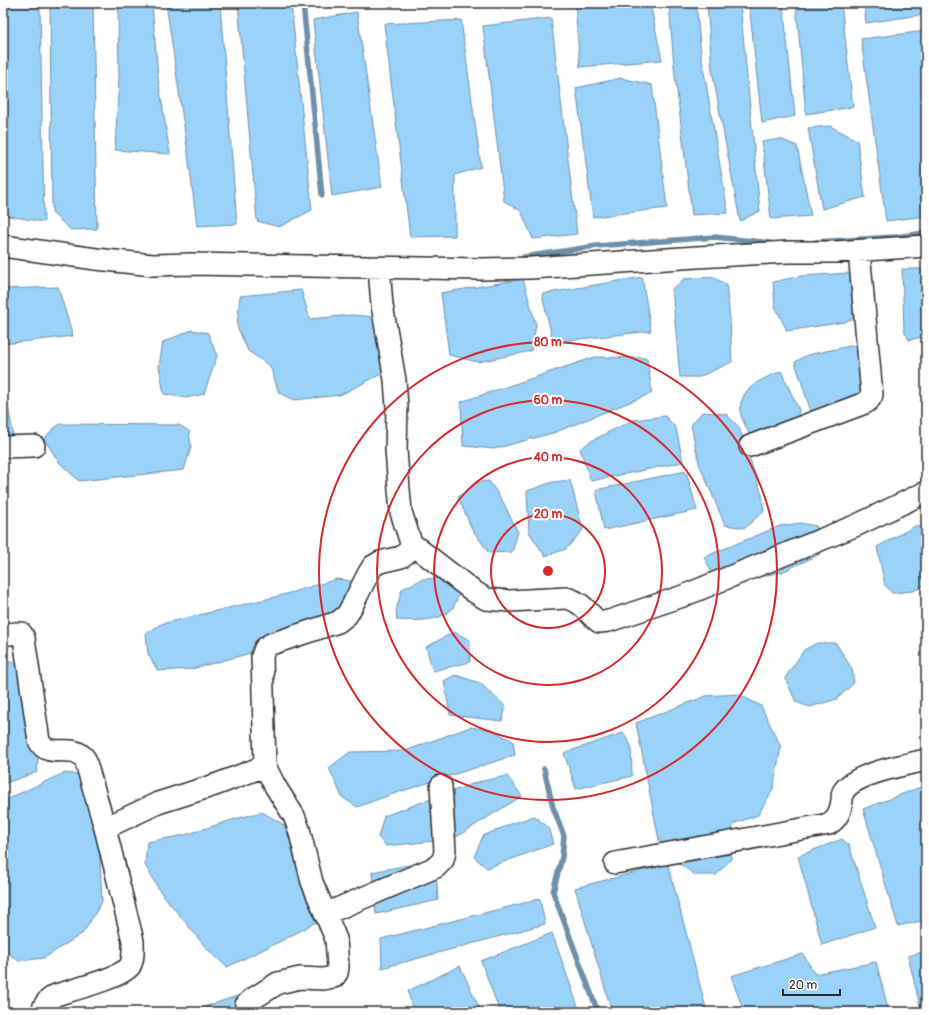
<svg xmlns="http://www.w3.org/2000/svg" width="929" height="1015" font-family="Pangolin,sans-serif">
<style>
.water{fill:#9bd2fa;stroke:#6e8fa7}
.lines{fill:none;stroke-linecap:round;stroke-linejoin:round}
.stream{stroke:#6e8fa7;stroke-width:5.5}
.minor-casing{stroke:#2b2b2b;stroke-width:24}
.minor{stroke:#fff;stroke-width:21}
.ring{fill:none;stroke:#d62828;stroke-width:2}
.centre{fill:#d62828;stroke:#fff;stroke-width:2}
.ring-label{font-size:12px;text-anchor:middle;font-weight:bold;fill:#d62828;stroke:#fff;stroke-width:4;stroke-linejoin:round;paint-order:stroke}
</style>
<rect width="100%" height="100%" fill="#fff"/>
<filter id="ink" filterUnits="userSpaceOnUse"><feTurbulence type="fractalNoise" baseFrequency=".025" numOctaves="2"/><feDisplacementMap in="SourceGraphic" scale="8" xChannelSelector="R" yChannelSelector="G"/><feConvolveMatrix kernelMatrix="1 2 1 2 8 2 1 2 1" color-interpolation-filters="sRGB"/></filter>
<g filter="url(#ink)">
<path class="water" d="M50,3H93L97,229L71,230L52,213Z
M118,3H152L158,78L170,154L115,150L119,78Z
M166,3H220L237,224L197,226L188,154Z
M238,3H291L312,210L279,227L257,221Z
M575,3H650L662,60L580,67Z
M669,3H696L701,54L728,213L692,215L674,67Z
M707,3H740L760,211L740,221L712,70Z
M749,3H783L795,116L762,123Z
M796,3H841L853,107L806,114Z
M864,3H926V14L866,23Z
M3,7L40,8L44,222L3,215Z
M357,12L382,187L332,196L313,20Z
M551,18L577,234L533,239L521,211L504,201L483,26Z
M461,20L481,167L455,175V236L410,237L384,24Z
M926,31V216L886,221L861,39Z
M621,78L652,85L667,208L593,217L576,88Z
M830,126L857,140L865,197L822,209L808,128Z
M780,139L797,146L811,216L771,219L762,142Z
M902,269H926V336L909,340L904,330Z
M850,273L860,290L859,316L844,322L787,331L775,306L773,282L801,276Z
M642,277L651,331L553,342L542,294Z
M712,277L726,284L730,319L732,362L699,377H680L672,289L684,279Z
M523,279L536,325L531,351L478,362L449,355L441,293Z
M58,287L73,336L3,344V289Z
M301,290L310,319L352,315L375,317L391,369L340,395L295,400L279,393L270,366L248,351L237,326L240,296Z
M192,330L208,333L217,356L204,394L186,398L164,394L159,366L163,342Z
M860,344L871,405L811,412L795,362L807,355Z
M595,357L647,358L652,393L556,432L494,449L463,446L461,402Z
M781,371L799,410L796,431L752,440C749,433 740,416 740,410C741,386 763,379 781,371Z
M3,399H7L15,447L3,449Z
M702,412L726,414L739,427L762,495L764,511L745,528L725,525L699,463L691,425Z
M665,416L676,428L683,462L591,481L580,449L593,440L633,420Z
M60,424L179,425L189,431L191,447L184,470L79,481L59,462L44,439L53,429Z
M686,471L697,510L604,530L596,490Z
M570,480L583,530L566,549L545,556L529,532L527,491L553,482Z
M489,481L502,500L518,532L512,552L489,553L472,529L458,497L477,482Z
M800,523L816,526L824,546L820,554L782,572L730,583L714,577L704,557L780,526Z
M917,525L926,532V585L913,591L892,593L885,585L877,547Z
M451,578L459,594C457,599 454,608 450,611C437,622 412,621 397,620L396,611L402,589L423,579Z
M337,579L359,582L365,595L353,625L192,669L158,671L148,654L146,634L161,624L279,596Z
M454,632L470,640V662L433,671L426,647Z
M817,643H836L852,669L854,683L837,699L810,707L796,702L785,678L804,650Z
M13,661L20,663L39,745L37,772L3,784V664Z
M455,675L480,683L506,707L502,721L450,715L444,681Z
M738,694L761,706L781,747L773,789L758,815L733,824L731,859L716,875H695L661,850L636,723L706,696Z
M470,727L492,730L513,741L515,755L390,795L357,807L342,797L329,768L350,752L405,751Z
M623,733L631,745L632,776L576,789L564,753Z
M64,773L80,775L91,800L100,858L102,902L83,933L44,958L19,961L3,950V801Z
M507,776L522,796L453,839L386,846L378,837L384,816L478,782Z
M926,785V920L898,926L863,809Z
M262,812L284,825L298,862L318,921L283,940L227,967L207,949L159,890L145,865L147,842L185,835L235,819Z
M534,816L548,827L553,844L487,868L474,857L483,836L511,824Z
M842,839L849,845L875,927L822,945L798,856Z
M430,861L437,883L438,900L376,914L372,872Z
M668,864L707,1012H612L575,888Z
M540,899L545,924L382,968L381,939Z
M552,933L580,1012H500L481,961Z
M926,951V1005L920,1006L908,956Z
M803,954L815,974L876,962L889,1012H744L731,976Z
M460,966L481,1012H413L408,991Z
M246,993L251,1012H189Z"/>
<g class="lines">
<path class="stream" d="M303,3L322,195
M815,242L895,237L926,233
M524,257L597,246L715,237L770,243
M544,769L553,807L564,836L562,857L553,892L598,1012"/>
<g class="minor-casing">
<path id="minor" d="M3,246L96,259L153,265L192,264L481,269L531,268L697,257L788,252H835L926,246
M750,446L865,403L869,400L872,395L859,251
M3,447L34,446
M411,543L473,591L486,599L509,601L567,598C584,603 586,612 599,622L609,621L683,596L857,525L926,492
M3,635L16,633H21L24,638L39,741C49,761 72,741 85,759L105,828
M615,863L829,824C838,818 840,812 842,801C842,798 842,794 843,792C854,773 906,765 926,760
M325,914L436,867L443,860L445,851L441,786
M42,1012C44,1003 48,1000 56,995C72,990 121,978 130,966C134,959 133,949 133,941L105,828L158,803L215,785L265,766
M246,1012V1005L251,1000L278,983L300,978L323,979L334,977L337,973L338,967L336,939L312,882L299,829L294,816L275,786L265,766L262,656L265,648L271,644L338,622L347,615L353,604L368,574L373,566L380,562L401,557L409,551L411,543L401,512L399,489L396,450L397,407L395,380L382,305L379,268"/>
</g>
<use href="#minor" class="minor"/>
</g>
</g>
<g class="ring">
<circle cx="548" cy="571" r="57"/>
<circle cx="548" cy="571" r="114"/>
<circle cx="548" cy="571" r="171"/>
<circle cx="548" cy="571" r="229"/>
</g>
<circle cx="548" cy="571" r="6" class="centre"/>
<g class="ring-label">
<text x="548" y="346">80 m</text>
<text x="548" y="404">60 m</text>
<text x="548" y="461">40 m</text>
<text x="548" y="518">20 m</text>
</g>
<rect width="929" height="1015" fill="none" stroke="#fff" stroke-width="16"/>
<rect x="8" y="8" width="913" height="999" fill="none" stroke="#2b2b2b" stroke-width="1.5" filter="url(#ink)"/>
<path d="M783 989v6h57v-6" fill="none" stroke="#2b2b2b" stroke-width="2"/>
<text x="789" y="989" font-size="12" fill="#2b2b2b" stroke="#ffffff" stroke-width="3" paint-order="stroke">20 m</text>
</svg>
